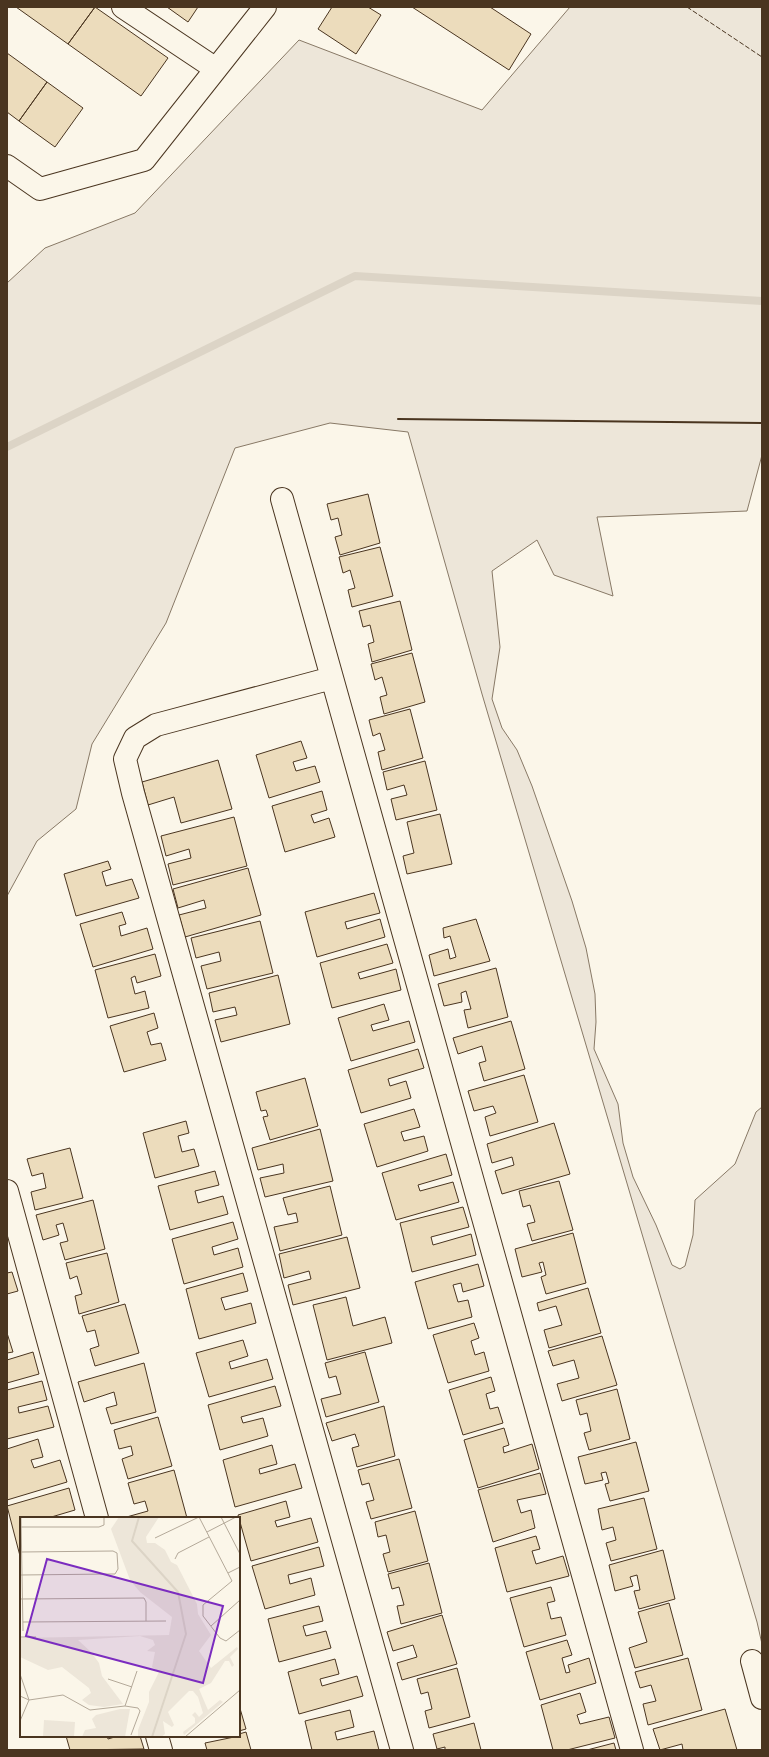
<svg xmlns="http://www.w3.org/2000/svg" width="769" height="1757" font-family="'Source Sans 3',sans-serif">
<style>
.green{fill:#ede6d9;stroke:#887966}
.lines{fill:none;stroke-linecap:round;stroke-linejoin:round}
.stream{stroke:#dcd4c6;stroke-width:8}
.building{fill:#ecdcbc;stroke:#4a3520}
.minor-casing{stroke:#4a3520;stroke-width:24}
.minor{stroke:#fbf6e9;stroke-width:22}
.fence{stroke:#4a3520;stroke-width:1;stroke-dasharray:5 2;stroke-linecap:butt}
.wall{stroke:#4a3520;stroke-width:2}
.inset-river{fill:none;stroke:#dcd4c6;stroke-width:2}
.inset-road{fill:none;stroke:#b4a999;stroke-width:1}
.view{fill:#7b2cbf;fill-opacity:0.15;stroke:#7b2cbf;stroke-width:2}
.inset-edge{fill:none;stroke:#4a3520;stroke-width:2}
</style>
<rect width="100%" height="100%" fill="#fbf6e9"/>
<path class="green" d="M570,7H762V455L747,511L597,517L613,596L554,575L537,540L492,571L500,647L492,699L502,728L517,750L532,786L572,901L586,948L595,994L596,1022L594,1049L618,1104L623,1143L633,1177L656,1225L672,1265L680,1269L685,1266L693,1235L695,1200L735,1164L756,1112L762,1107V1644L757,1622L482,694L408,432L330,423L235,448L166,623L92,744L76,809L37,841L7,896V283L45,248L135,213L299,40L482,110Z"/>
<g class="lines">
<path class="stream" d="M7,447L355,276L762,301"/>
</g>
<path class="building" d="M16,7H95L68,44Z
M95,7L168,58L141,96L68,44Z
M167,7H198L188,22Z
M332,7H368L381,15L356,54L318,29Z
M412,7H490L531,34L509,70Z
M7,53L47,82L19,121L7,112Z
M47,82L83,108L55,147L19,121Z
M368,494L380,543L340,555L335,537L342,535L338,518L331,520L327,504Z
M380,547L393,596L352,607L348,590L355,588L350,570L343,573L339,557Z
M400,601L412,650L372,662L368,644L374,642L370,625L363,627L359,611Z
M412,653L425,702L384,714L380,697L387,695L382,677L375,680L371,664Z
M410,709L423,758L382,770L378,752L385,750L380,733L373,736L369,720Z
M301,741L307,758L293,762L296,771L315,766L320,782L269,798L256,755Z
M218,760L232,809L181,823L174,797L148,805L142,782Z
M425,761L437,810L396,820L391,799L407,795L404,785L387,790L383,772Z
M322,791L327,810L311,815L314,823L329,818L335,837L285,852L272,806Z
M440,814L452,864L407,874L403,856L414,853L407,822Z
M234,817L247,866L173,885L168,864L191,858L189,849L166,856L161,836Z
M108,861L111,869L102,872L106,886L132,879L139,898L76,916L64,874Z
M248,868L261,915L185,937L179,915L206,908L204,900L178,908L173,889Z
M374,893L380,913L345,922L347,929L380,919L385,937L317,957L305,912Z
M122,912L126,924L119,926L121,936L147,928L153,949L93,967L80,924Z
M476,919L490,961L434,976L429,955L448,949L450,959L456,957L450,936L444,938L443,928Z
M260,921L273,973L207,989L201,966L221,961L219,952L196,958L191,938Z
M387,944L393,963L358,973L360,979L396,969L401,990L332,1008L320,963Z
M155,954L161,976L137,983L135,976L131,978L135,994L145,991L149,1008L108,1018L95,970Z
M496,968L508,1017L468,1028L464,1010L471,1009L466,991L461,993L462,1002L444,1006L438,984Z
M278,975L290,1024L221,1042L215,1020L237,1015L235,1007L213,1012L209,993Z
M384,1004L389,1020L371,1025L373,1031L409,1021L415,1042L351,1061L338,1018Z
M154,1013L158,1028L147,1032L151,1045L161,1043L166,1060L124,1072L110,1026Z
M511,1021L525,1069L484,1081L479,1063L486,1061L482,1046L458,1054L453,1038Z
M418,1049L424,1068L388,1079L390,1086L406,1081L411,1098L361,1113L348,1070Z
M524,1075L538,1122L490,1136L485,1117L496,1113L493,1106L474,1111L468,1091Z
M305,1078L318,1126L270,1140L263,1117L268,1116L266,1110L261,1111L256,1092Z
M414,1109L420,1127L401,1132L404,1141L424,1136L428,1151L377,1167L364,1124Z
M186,1121L189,1133L178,1136L182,1152L194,1149L199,1166L155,1178L143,1133Z
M554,1123L570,1174L502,1194L495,1171L514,1165L512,1157L492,1163L487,1144Z
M320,1129L333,1181L265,1197L260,1178L284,1173L283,1164L258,1170L252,1148Z
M70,1148L83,1198L35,1210L31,1192L46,1188L43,1173L32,1176L27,1159Z
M446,1154L452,1175L418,1185L420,1191L453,1182L459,1202L396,1220L382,1173Z
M215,1171L219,1185L195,1191L198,1203L223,1196L228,1214L170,1230L158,1186Z
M559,1181L573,1230L532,1241L527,1224L535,1222L530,1205L523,1207L519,1191Z
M330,1186L342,1235L280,1251L274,1227L298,1222L296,1213L288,1215L283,1198Z
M93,1200L105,1249L65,1260L60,1243L68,1241L63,1223L56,1225L59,1235L43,1240L36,1215Z
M463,1207L469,1227L431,1237L433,1245L471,1234L476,1255L412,1272L400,1223Z
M233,1222L238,1239L212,1247L214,1255L238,1248L243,1267L184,1284L172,1239Z
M573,1233L586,1283L546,1294L541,1277L546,1275L543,1262L539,1263L542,1272L522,1277L515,1249Z
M347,1237L360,1288L293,1305L288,1285L311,1279L309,1271L284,1278L279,1254Z
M107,1253L119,1302L79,1314L75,1296L82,1294L77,1276L70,1279L66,1263Z
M478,1264L484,1286L463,1292L461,1283L453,1285L458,1302L468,1300L472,1317L428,1329L415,1282Z
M12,1272L18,1291L7,1294V1273Z
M243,1273L248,1291L221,1298L225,1310L251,1303L256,1323L199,1339L186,1289Z
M588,1288L601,1333L549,1348L544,1330L562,1325L556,1306L539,1311L537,1303Z
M346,1297L353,1326L385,1317L392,1343L327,1360L313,1305Z
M125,1304L139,1353L95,1366L90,1349L99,1346L95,1330L87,1332L82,1316Z
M474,1323L479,1338L471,1341L475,1355L484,1352L489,1371L448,1383L433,1335Z
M7,1333L13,1352L7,1353Z
M602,1336L617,1385L562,1401L557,1384L579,1378L574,1360L553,1366L548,1351Z
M243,1340L248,1356L229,1362L231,1369L267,1359L273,1379L209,1397L196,1353Z
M33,1352L39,1374L7,1383V1360Z
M365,1352L379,1402L326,1417L321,1399L341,1394L336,1376L329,1378L325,1363Z
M144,1363L156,1412L111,1424L106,1408L117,1405L114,1392L84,1402L78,1382Z
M491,1377L495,1391L486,1394L490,1409L498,1407L503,1423L463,1435L449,1390Z
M42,1381L47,1400L18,1407L19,1413L48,1406L54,1427L7,1439V1390Z
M275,1386L281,1406L241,1417L243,1423L263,1418L268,1436L220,1450L208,1405Z
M617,1389L630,1439L589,1450L584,1433L591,1431L587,1413L580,1415L576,1400Z
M384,1406L395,1456L357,1467L352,1448L359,1446L355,1434L332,1441L326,1423Z
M158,1417L172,1466L128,1479L122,1459L133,1455L131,1446L119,1449L114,1430Z
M504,1428L509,1445L503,1447L504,1453L532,1444L539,1469L478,1488L464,1440Z
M38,1439L43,1457L31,1460L34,1468L60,1460L67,1482L7,1500V1449Z
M636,1442L649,1491L610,1501L605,1484L609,1483L606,1472L601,1473L603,1480L585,1484L578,1457Z
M272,1445L277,1464L259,1469L260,1474L295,1464L302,1488L235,1507L223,1460Z
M399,1459L412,1508L371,1519L366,1502L374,1500L369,1483L362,1485L358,1470Z
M174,1470L187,1518H123L148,1511L145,1501L134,1504L128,1483Z
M540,1473L546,1494L517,1500L521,1513L531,1510L535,1528L493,1542L478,1490Z
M69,1488L75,1510L48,1518H21L20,1556L7,1506Z
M644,1498L657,1549L611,1561L606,1543L616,1540L613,1527L602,1530L598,1509Z
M286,1501L290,1517L275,1521L277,1527L311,1518L318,1542L251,1561L238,1515Z
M415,1511L428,1561L388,1572L383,1554L390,1552L386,1535L378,1537L375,1522Z
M536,1536L540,1549L532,1551L536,1564L563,1556L569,1576L507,1592L495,1548Z
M319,1547L324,1566L288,1575L290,1584L311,1578L315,1595L265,1609L252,1566Z
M663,1550L675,1599L639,1609L634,1591L640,1590L637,1575L630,1577L633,1586L615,1591L609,1565Z
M429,1563L442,1613L401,1624L397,1606L404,1605L399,1587L392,1589L388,1574Z
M551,1587L555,1601L547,1603L551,1619L561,1617L566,1635L524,1647L510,1598Z
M669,1603L683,1655L635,1668L629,1648L647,1642L638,1612Z
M319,1606L323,1621L303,1626L306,1636L326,1631L331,1648L279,1662L268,1619Z
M442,1615L457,1664L402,1680L397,1663L417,1657L413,1645L393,1651L387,1632Z
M567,1640L572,1655L562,1658L566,1673L570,1672L568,1665L589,1658L596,1683L540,1700L526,1652Z
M688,1658L702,1710L648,1725L643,1704L656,1701L651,1685L640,1688L635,1672Z
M335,1659L339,1674L320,1679L322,1686L357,1676L363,1696L299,1714L288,1672Z
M457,1668L470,1717L429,1728L425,1711L432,1709L428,1692L421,1694L417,1679Z
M580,1693L586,1712L577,1715L580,1724L609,1717L615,1738L567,1750H553L541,1705Z
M239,1705L246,1729L239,1731Z
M725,1709L737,1750H683L682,1744L660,1750L653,1729Z
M350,1710L354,1727L335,1732L337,1740L374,1731L379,1750H312L305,1721Z
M474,1723L481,1750H445V1747L437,1749L433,1734Z
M246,1732L251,1750H207L205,1743L239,1736V1734Z
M66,1736H107L108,1739L118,1736H140L144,1749L70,1750Z
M614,1743L616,1750H587Z"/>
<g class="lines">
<g class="minor-casing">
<path id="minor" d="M123,7L216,69
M7,166L40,189L144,160L265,7
M282,499L632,1750
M332,678L156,725L135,738L125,759L133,793L402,1750
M7,1191L97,1518
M752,1661L762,1698
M157,1736L161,1750"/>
</g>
<use href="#minor" class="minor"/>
<path class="fence" d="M687,7L762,57"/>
<path class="wall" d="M398,419L762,423"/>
</g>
<g transform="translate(20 1517)">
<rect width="220" height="220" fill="#fbf6e9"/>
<path d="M99,0H139L126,20L127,26H135L145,33L151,45L157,48L177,87L178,97L191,118L179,134L191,151L217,130L218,132L210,140L214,148L212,150L209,144H205L191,166L179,172L188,193L200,183L203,185L164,218L163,215L175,206V201L172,198L175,195L179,200L183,196L178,180L173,174H169L148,195L154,208L152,210L143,204L145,217L141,220H118V213L129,185V175L139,155L132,150L135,135L127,134L135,128L133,123L120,119L58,123L71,135L79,146L82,159L103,187L84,190L69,188L62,183L71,176L69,171L42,150L28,153L0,140V121L149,118L152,100L120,75L110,63L91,12ZM100,192H110L105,220H62L65,213L76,211L72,202L76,198ZM24,203L55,205L54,220H23Z" fill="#ede6d9"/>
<path class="inset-river" d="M119,0L112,24L158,75L166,117L132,220"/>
<path class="inset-road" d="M1,0L3,114M179,0L212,64L183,88V99L200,121L206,124L220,113M201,0L220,37M1,10H79L84,8V0M187,15L216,0M135,21L179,0M155,42L158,36L189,20M208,56L220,50M0,58L91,57H95L98,52L97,36L93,34L1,35M0,82L124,81L126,85V104M3,105L146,104M191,109L220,83M0,120H16M0,157L9,183L0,204M88,162L112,170M0,179L9,183L43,178L70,193L105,189L118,191L120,194L111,218M105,189L117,154M165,220L220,173"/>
<path class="view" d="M27,42L203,89L183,166L6,119Z"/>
<rect width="220" height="220" class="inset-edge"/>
</g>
<rect width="769" height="1757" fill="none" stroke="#4a3520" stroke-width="16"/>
</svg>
